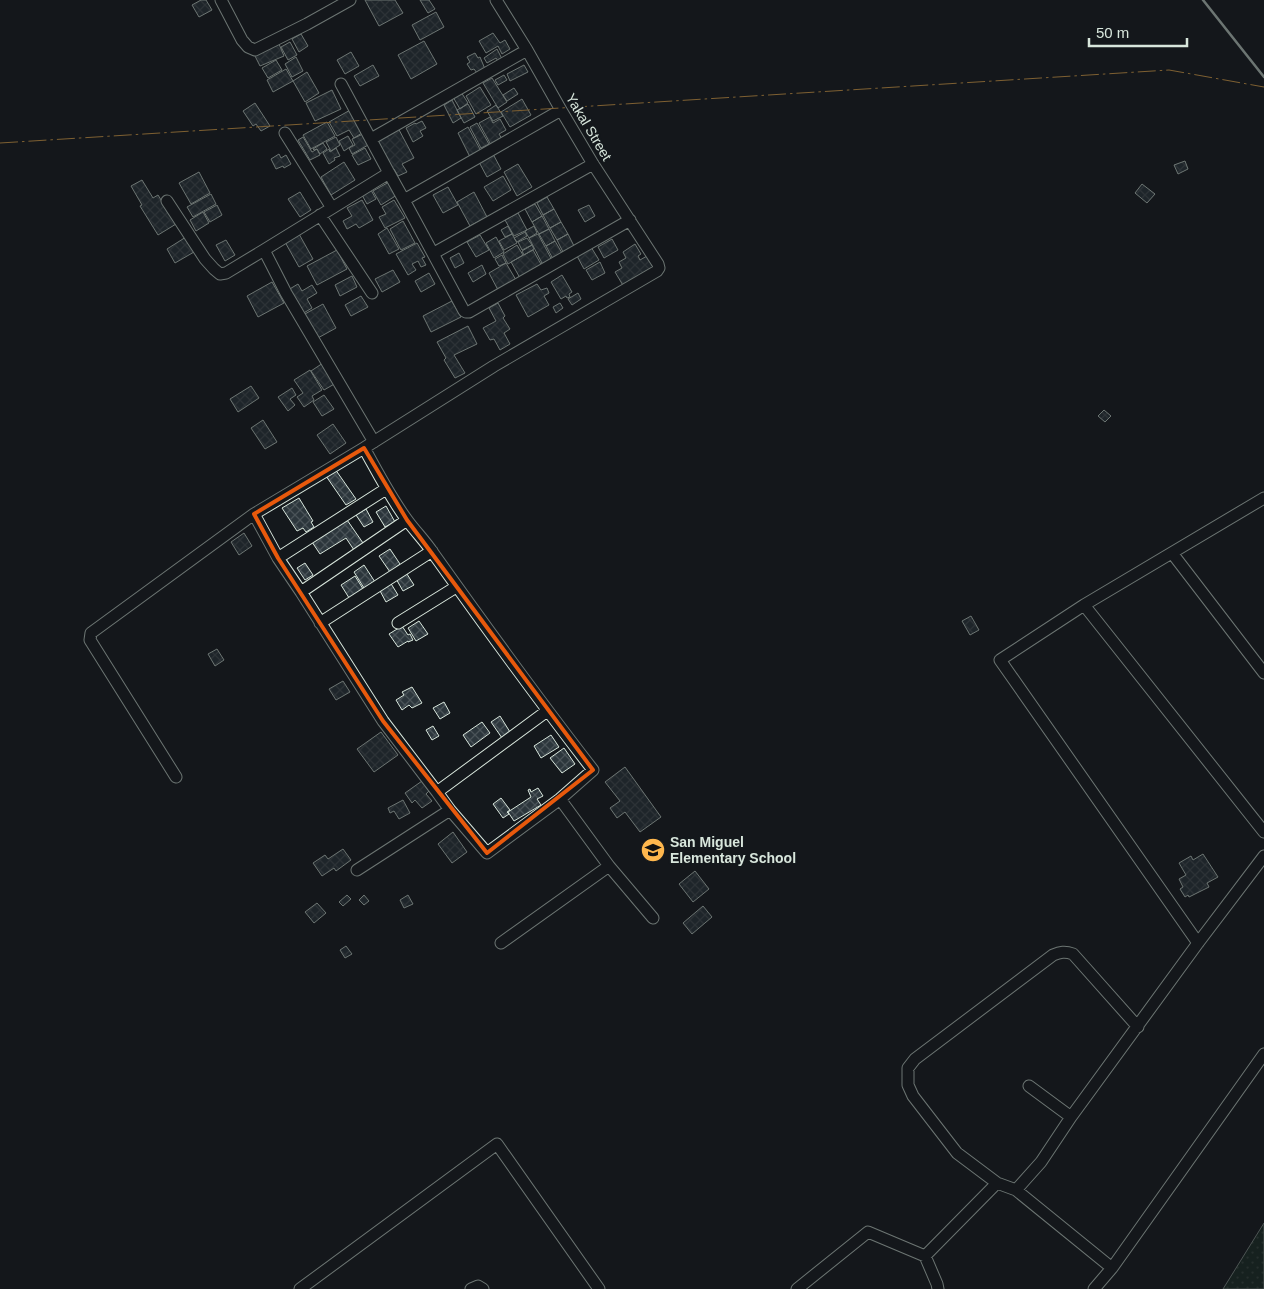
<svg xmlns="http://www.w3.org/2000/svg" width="1264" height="1289" font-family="Arial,sans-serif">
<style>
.green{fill:url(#green-dots);stroke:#939e99}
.building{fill:url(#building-cross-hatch);stroke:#d8e6dc}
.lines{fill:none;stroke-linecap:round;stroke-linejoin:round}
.street-casing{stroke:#d8e6dc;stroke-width:13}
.street{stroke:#14181c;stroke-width:11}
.wall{stroke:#d8e6dc;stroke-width:2.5}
.power{stroke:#ffb74d;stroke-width:1;stroke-dasharray:18 4 2.5 4;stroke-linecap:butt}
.marked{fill:none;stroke:#e8590c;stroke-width:4;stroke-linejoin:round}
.labels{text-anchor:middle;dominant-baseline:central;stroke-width:4;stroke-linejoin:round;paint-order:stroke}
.street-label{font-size:14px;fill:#d8e6dc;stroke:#14181c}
.poi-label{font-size:14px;font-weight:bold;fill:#d8e6dc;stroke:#14181c;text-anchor:start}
</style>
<defs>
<pattern id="green-dots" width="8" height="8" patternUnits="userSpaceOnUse" patternTransform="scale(1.25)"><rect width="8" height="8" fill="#1a2d24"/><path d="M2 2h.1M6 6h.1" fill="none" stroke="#3b4b43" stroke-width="1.8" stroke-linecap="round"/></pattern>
<pattern id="building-cross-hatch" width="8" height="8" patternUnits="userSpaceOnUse" patternTransform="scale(1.25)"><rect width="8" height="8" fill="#2c363c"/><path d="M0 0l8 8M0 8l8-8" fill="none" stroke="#4a5358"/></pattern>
</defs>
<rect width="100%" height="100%" fill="#14181c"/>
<path class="green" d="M1264,1223V1289H1223Z"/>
<path class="building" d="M201,0H206L212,10L199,17L192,5Z
M365,0H395L403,13L379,26Z
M420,0H429L435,9L428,13Z
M436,12L444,27L420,40L412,25Z
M493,33L500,43L505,40L510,49L502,54L498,46L486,53L479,41Z
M301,34L308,46L299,52L292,39Z
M424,41L437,64L411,79L398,55Z
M290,42L297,55L288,60L281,47Z
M279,44L284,56L260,66L254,54Z
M497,49L502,59L498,61L496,58L487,63L484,58Z
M351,52L359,66L345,74L337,60Z
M475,53L478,58L480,57L485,69L477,73L474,69L471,70L467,64L470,62L467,57Z
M296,57L303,71L292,77L285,64Z
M276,60L282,70L268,78L262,68Z
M373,65L379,76L360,86L354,76Z
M524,65L528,72L510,81L507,74Z
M286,69L293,81L273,92L267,80Z
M307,72L319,93L305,102L293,81Z
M504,75L507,80L498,85L495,80Z
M492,78L507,102L498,108L483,83Z
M480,87L491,105L476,114L466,96Z
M514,88L518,94L507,101L503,95Z
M332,90L341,109L315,121L306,103Z
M461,92L468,103L460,109L453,97Z
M522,99L531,115L510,127L501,112Z
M452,100L461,118L453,123L444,105Z
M255,103L270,126L261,131L256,124L253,126L243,111Z
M468,104L475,117L464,123L457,110Z
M496,105L503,116L493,121L487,111Z
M352,109L365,131L354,138L349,130L337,136L329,122Z
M490,117L493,123L500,119L506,130L499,134L502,139L491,145L479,123Z
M422,121L426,128L420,131L423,136L413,142L406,128L415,123L416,124Z
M327,122L335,136L311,149L303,135Z
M477,123L489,144L481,148L470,127Z
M397,126L414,158L402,164L407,172L398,176L394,169L393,170L377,142Z
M468,127L481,151L470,157L458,133Z
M363,134L370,144L352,154L349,148L355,145L352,139Z
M348,136L353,145L344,151L339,141Z
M303,137L312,152L317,149L320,155L310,160L298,140Z
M336,137L340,145L331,151L326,142Z
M323,143L327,149L320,154L317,149L314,150L313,149Z
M336,148L340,156L334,158L335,160L329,164L323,153L329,149L330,152Z
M365,148L371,159L358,165L352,155Z
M279,154L281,158L286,155L291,164L284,168L283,166L276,169L271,159Z
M493,154L501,169L487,177L479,162Z
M1185,161L1188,169L1178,174L1174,165Z
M344,162L355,180L331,195L321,177Z
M518,164L532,187L517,196L504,172Z
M199,172L210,193L191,204L179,183Z
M503,176L511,190L493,201L484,187Z
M142,180L153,198L158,195L176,224L158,235L140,206L142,205L131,186Z
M389,182L397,195L381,205L373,191Z
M1142,184L1155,194L1147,203L1135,193Z
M448,187L458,205L443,213L433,195Z
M371,190L376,199L367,204L362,195Z
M300,192L311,210L300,217L288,199Z
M474,192L487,217L470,226L457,202Z
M211,194L216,204L193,217L187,207Z
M547,197L554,209L543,215L537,203Z
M362,200L373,220L359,228L356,224L347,229L343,221L352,216L347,208Z
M394,200L405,218L385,228L379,217L386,214L382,207Z
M535,204L542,216L532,222L525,209Z
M217,205L222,215L210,222L204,212Z
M589,205L595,216L585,222L578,210Z
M554,209L561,222L550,228L543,215Z
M203,212L209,223L196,231L190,220Z
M518,213L527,230L514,236L505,220Z
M542,216L549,229L539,234L532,222Z
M403,221L415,243L401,250L390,229Z
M561,222L568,234L557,240L550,228Z
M508,226L512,234L505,237L501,230Z
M534,226L537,233L529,238L525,231Z
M387,228L399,249L389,254L378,234Z
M549,229L555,241L546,246L539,234Z
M525,232L527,236L517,242L514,238Z
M299,234L313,259L299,267L285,242Z
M512,234L517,243L504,250L499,241Z
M538,234L553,262L544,267L529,238Z
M568,234L574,246L563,252L557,240Z
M480,235L489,250L476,257L467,242Z
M186,237L194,252L175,263L167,249Z
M496,237L504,252L494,258L486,243Z
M527,238L532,245L522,250L518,242Z
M612,239L618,250L604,258L598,247Z
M226,240L235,255L225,261L216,245Z
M555,241L562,253L553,259L546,246Z
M417,243L425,257L422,258L426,265L421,267L418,261L412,264L416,270L408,275L396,254Z
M635,244L641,254L638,256L640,260L647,256L654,269L624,287L615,272L622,268L619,262L626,258L623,252Z
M517,245L523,255L508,264L503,254Z
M532,245L534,249L524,255L522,251Z
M591,247L599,260L584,269L577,256Z
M337,250L347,269L317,285L307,266Z
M533,250L542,266L520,278L511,262Z
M459,253L464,263L455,268L450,258Z
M502,255L506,263L499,266L495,259Z
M600,262L605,273L592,280L586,270Z
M506,263L516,280L498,290L489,273Z
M482,265L486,274L473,282L468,273Z
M393,270L400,282L382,292L375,279Z
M429,273L435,284L421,292L415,281Z
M562,275L572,292L569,294L570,297L567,298L566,296L561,299L551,282Z
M352,276L357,287L340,296L335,285Z
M272,282L284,303L258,317L247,296Z
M298,284L302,291L312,285L317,293L307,299L312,308L302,314L288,290Z
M537,284L541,290L547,288L549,293L544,296L549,305L528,317L516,295Z
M578,293L581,299L572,305L568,299Z
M361,296L368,307L351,316L345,305Z
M452,301L461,317L431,332L423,316Z
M498,303L505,316L503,318L510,329L504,333L510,344L500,350L494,339L490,340L483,328L496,321L489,308Z
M560,303L563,308L556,313L553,307Z
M323,304L336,328L316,339L303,315Z
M468,326L477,344L454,355L465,373L455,378L444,360L446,358L437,342Z
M323,363L336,383L324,390L311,371Z
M310,370L322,390L312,396L314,400L304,407L297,397L303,393L294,380Z
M251,386L259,398L238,412L230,399Z
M292,388L296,395L290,399L295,405L288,411L278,397Z
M324,395L334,409L322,416L313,402Z
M1104,410L1111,416L1105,422L1098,416Z
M263,420L277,442L265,449L251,428Z
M333,424L346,443L330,454L317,435Z
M335,469L356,499L346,505L326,476Z
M299,498L313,521L311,522L314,527L306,532L303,528L297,531L282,508Z
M386,506L395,522L385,527L376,512Z
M366,509L373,522L364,527L356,515Z
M345,517L363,543L354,550L346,538L320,554L310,539Z
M244,533L252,546L239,555L231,542Z
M390,549L400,564L390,572L379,556Z
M305,563L313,575L305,580L297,568Z
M364,565L375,582L364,588L354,572Z
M405,571L414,585L403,591L395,577Z
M355,576L365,592L351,601L341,585Z
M390,582L398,595L386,602L379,589Z
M971,616L979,630L970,635L962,621Z
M419,621L428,634L416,641L408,628Z
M402,626L408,635L410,634L413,640L408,642V641L398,647L389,634Z
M217,649L224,660L215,666L208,654Z
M343,681L350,692L336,700L329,689Z
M412,687L422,703L412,708L409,705L402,710L396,700L404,695L402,692Z
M444,702L450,713L440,719L433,708Z
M500,716L510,732L502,738L491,722Z
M482,722L490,733L471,747L463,735Z
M433,726L439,736L432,740L426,730Z
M381,732L398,755L374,772L357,749Z
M551,735L559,747L541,758L534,746Z
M564,748L575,764L562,773L550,758Z
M625,767L661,817L640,832L625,812L617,818L610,808L620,801L605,782Z
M422,781L429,791L426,794L432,801L422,808L415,800L412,803L405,793Z
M538,788L543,796L537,799L541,805L514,821L508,812L531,797L528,790L530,789L531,792Z
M501,798L510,810L507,812L509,814L503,818L493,804Z
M403,800L410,813L399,819L394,811L390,813L388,808Z
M453,832L467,852L452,863L438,844Z
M343,849L351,860L336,871L334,868L322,876L313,863L325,855L328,859Z
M1203,854L1218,877L1207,883L1209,887L1189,897L1188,895L1185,897L1180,889L1183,887L1179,879L1186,875L1179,863L1191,856L1193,860Z
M695,871L709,889L693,902L679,884Z
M347,895L351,899L343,906L339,902Z
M364,895L369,901L364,905L359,900Z
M408,895L413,904L404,908L400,900Z
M317,903L326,913L314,923L305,912Z
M703,906L712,917L692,934L683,923Z
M346,946L352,954L345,958L340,950Z"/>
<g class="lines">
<g class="street-casing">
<path id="street" d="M221,0L242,40L248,47L255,50L307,24L350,0
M341,84L389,173
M561,110L404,200L464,311L466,312H469L630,220
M285,133L332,208
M371,139L527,50
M167,201L205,259L214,269L220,274L226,273L264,250
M320,215L372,293
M434,253L593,164
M374,442L286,293L264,250L389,173L404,200
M254,514L364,448L494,366L657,271L659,268L658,264L593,164L561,110L527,50L496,0
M1172,553L1264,673
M278,558L386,489
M301,592L407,520
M1084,605L1264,832
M320,623L432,551
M398,623L456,587
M176,777L90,640L91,633L254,514L278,558L301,592L383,721L437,792L450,810L487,853L560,799L593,770C538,699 485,626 433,553C425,541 415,531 407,520C390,497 378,473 364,448
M437,792L547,711
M560,799L609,866L653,918
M357,870L450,810
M501,943L609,866
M1198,943L1000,660L1084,605L1264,498
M1029,1086L1071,1117
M1016,1190L1041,1162L1071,1117L1198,943L1264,856
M925,1256L997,1183
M1112,1268L1016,1190L997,1183L957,1153L913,1096L908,1085V1068L915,1059L1053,955C1060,952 1065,951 1073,954L1138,1027
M300,1289L497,1144L599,1289
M471,1289L478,1286L483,1289
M797,1289L868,1232L925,1256L937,1284L938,1289
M1094,1289L1112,1268L1264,1054"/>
</g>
<use href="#street" class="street"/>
<path class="wall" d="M1203,0L1264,77"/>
<path class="power" d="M0,143L1169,70L1264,87"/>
</g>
<path d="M0 0H1264V1289H0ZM364,448L407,520L593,770L487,853L383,721L278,558L254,514Z" fill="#14181c" fill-opacity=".55" fill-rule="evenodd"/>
<path class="marked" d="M364,448L407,520L593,770L487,853L383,721L278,558L254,514Z"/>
<defs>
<g id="school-disc" transform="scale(1.25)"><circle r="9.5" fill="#ffb74d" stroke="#14181c"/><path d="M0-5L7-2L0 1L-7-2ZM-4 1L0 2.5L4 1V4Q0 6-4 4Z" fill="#111"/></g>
</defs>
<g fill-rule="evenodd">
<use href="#school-disc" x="653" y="850"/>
</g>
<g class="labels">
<g class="street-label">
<text transform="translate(589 127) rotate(59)">Yakal Street</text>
</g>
<g class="poi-label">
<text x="670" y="842">San Miguel<tspan x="670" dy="16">Elementary School</tspan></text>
</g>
</g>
<path d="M1089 38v8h98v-8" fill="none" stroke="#d8e6dc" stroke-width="2.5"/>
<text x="1096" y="38" font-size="15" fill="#d8e6dc" stroke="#14181c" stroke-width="4" paint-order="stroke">50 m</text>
</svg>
